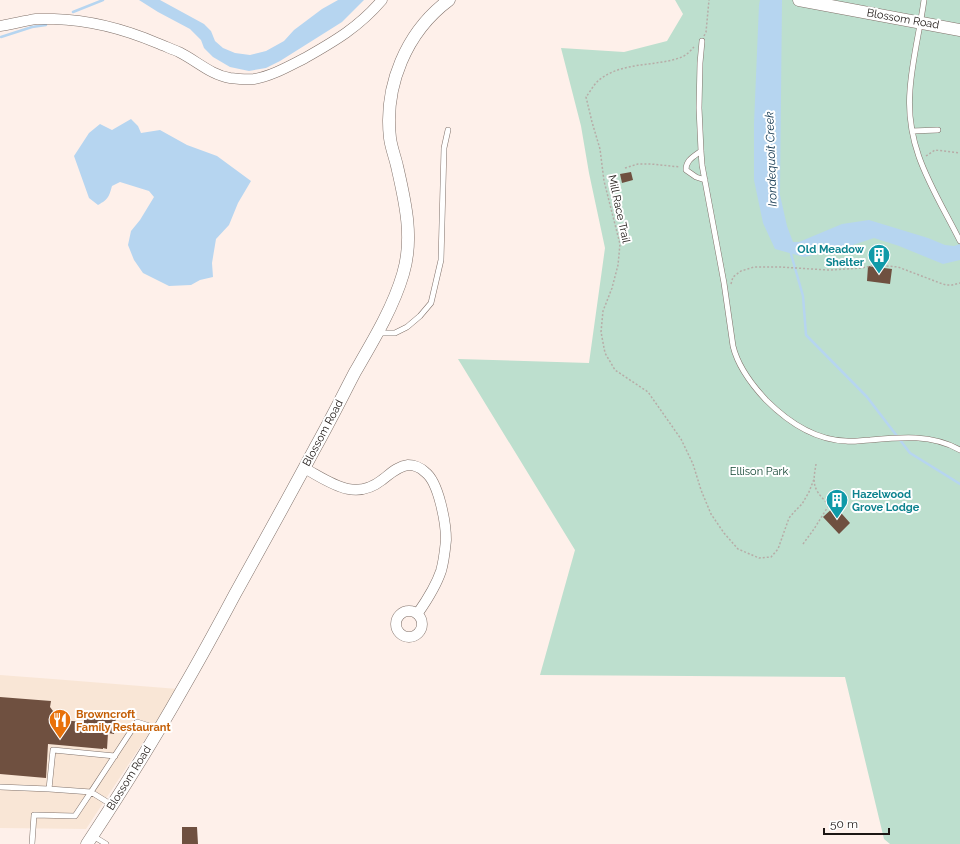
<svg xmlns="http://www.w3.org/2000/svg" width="960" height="844" font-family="Raleway,sans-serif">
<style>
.commercial{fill:#f9e6d6}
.green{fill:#bddfce}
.water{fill:#b6d5f0}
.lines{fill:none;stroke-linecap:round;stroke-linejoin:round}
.stream{stroke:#b6d5f0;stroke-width:2.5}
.building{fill:#6f5040}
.service-casing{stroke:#81726b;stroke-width:6}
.minor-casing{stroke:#81726b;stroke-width:11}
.tertiary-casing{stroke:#81726b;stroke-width:13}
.path{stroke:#b7aca7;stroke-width:1.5;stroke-dasharray:2 2;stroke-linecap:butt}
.service{stroke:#fff;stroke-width:5}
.minor{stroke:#fff;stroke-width:10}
.tertiary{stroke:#fff;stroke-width:12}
.labels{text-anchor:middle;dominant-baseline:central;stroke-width:4;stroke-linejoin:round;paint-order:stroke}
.street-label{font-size:11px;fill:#1c1613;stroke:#fff}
.culture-label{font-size:11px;font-weight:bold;fill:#0d838f;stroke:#fff;text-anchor:end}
.park-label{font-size:11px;fill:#124532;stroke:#fff}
.food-label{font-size:11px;font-weight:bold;fill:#c56008;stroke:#fff;text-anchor:start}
.water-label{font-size:12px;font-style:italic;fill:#062d47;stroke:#fff}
</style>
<rect width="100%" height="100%" fill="#fef0ea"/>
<path class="commercial" d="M0,675L53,679L178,689L86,829L0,828Z"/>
<path class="green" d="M675,0H960V844H890L884,839L845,677L540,675L575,550L458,359L589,363L605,248L589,173L581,126L561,48L624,52L667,41L683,14Z"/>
<path class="water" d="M139,0H160L204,24L211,31L215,41L223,48L235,53L250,55L266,51L284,41L294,30L322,9L338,0H364L342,22L280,61L266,68L249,71L230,67L213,57L204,48L201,40L190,29L158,12Z
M760,0H782L780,195L787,226L793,242H799L842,224L869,220L928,238L945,245L954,246L960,244V260L943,264L899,246L874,238L841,249L804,257L775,249L763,223L754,180V123L759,5Z
M131,119L138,126L141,133L160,130L187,145L217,156L251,181L238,203L229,225L216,239L212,263L213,277L200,280L191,285L169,286L143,273L134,260L128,245L131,231L140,220L154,197L149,191L120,182L112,186C109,196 109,199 98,205L89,198L74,156L89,133L100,124L112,130Z"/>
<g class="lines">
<path class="stream" d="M73,12L103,0
M1,37L32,27L46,25
M791,254L803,296L806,335L867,397L910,453L960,484"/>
</g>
<path class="building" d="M631,172L633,180L622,183L620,174Z
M868,266L892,269L890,284L867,281Z
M835,506L850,523L839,534L823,517Z
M0,697L51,701L50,707L56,715L61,716V720L84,722V716L104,717V716L116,717L114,734L108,733L107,749L103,748V749L48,744L46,778L0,774Z
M182,827H197L198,844H182Z"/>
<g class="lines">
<g class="service-casing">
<path id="service" d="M924,0C920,30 912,60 910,90C905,150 935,191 960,241
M702,41L700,63L699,108L701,151L702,165L724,283L733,346C738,367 752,385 766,400C788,422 815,440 846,441C854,442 862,440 870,440C901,437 932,434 960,450
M912,131L938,130
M701,151C693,157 686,160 686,170L696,177L705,180
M378,333H395L407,327L420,316L431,303L441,260L444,148L448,130
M0,787L49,789L91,792L75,816L34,815L32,844
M49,789L53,750L115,756
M112,805L91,792L137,722L159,729
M93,836L106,844"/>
</g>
<g class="minor-casing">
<path id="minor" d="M0,26C12,24 24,21 36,19C42,19 48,19 54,19C90,20 124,29 157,43C164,46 172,49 179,52C197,61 211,75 230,78C238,79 246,80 254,79C272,76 289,66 305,58C335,41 359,27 382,0
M304,468C330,482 354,502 382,480C390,474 398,466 408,465C414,465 421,468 425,472C439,482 446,524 446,540C445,550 444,561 441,571C436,586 427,600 418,613
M396 624a13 13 0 1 1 26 0a13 13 0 1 1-26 0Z"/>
</g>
<g class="tertiary-casing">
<path id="tertiary" d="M799,0L960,30
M87,844C120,794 152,743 182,690C200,659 218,626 235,594C262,545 289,497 315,448C329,423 342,397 355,372C373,341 393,308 403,274C414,238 405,201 397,166C395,157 391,147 390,138C384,86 406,32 449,0"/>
</g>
<path class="path" d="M704,36L706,32L709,0
M694,47C691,50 687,55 682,57C656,67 623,61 599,80C594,84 590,92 586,97L592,122L600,149L604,181L620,244L618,265L612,288L603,311L601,332L605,353L615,370L648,392L681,439L693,464L701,490L711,514L724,533L738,549L759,558L771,557L778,549L789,518L796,510L802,504L809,492L814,479
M926,156L935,150L960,153
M625,168L638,164H651L680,167
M731,284L733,277L741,271L754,267H780L811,269L829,270L862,268L875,265L898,267L940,283L946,285H952L960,283
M816,464C815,471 813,479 815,486C817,494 827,503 833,508
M803,544L814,529L829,505"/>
<use href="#service" class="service"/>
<use href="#minor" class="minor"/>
<use href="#tertiary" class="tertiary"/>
</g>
<defs>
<g id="building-pin" transform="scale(1.15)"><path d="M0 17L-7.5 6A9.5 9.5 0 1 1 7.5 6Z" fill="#0f9aa8" stroke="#fff"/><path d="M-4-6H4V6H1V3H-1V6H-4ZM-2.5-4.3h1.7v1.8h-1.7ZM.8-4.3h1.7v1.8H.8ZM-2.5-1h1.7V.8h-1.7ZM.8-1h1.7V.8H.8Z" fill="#fff"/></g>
<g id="restaurant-pin" transform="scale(1.15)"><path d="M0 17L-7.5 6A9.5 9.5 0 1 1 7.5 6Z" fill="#e8710a" stroke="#fff"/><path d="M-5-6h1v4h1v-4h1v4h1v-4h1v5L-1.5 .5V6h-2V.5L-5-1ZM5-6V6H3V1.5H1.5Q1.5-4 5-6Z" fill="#fff"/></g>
</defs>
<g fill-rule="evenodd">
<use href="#building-pin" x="879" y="255"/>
<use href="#building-pin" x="837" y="500"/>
<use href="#restaurant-pin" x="60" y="720"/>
</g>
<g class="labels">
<g class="street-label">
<text transform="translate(903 19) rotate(10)">Blossom Road</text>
<text transform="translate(619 209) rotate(78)">Mill Race Trail</text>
<text transform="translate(323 433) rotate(-62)">Blossom Road</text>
<text transform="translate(129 778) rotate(-58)">Blossom Road</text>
</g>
<g class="culture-label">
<text x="864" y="249">Old Meadow<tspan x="864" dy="13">Shelter</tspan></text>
<text x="852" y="494" text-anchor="start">Hazelwood<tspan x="852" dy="13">Grove Lodge</tspan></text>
</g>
<g class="park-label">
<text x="759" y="471">Ellison Park</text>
</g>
<g class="food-label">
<text x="76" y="714">Browncroft<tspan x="76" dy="13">Family Restaurant</tspan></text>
</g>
<g class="water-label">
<text transform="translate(771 159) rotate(-92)">Irondequoit Creek</text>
</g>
</g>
<path d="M824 828v6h65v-6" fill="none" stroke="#1c1613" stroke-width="2"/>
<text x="830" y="828" font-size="12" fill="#1c1613" stroke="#ffffff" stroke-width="3" paint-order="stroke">50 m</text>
</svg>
